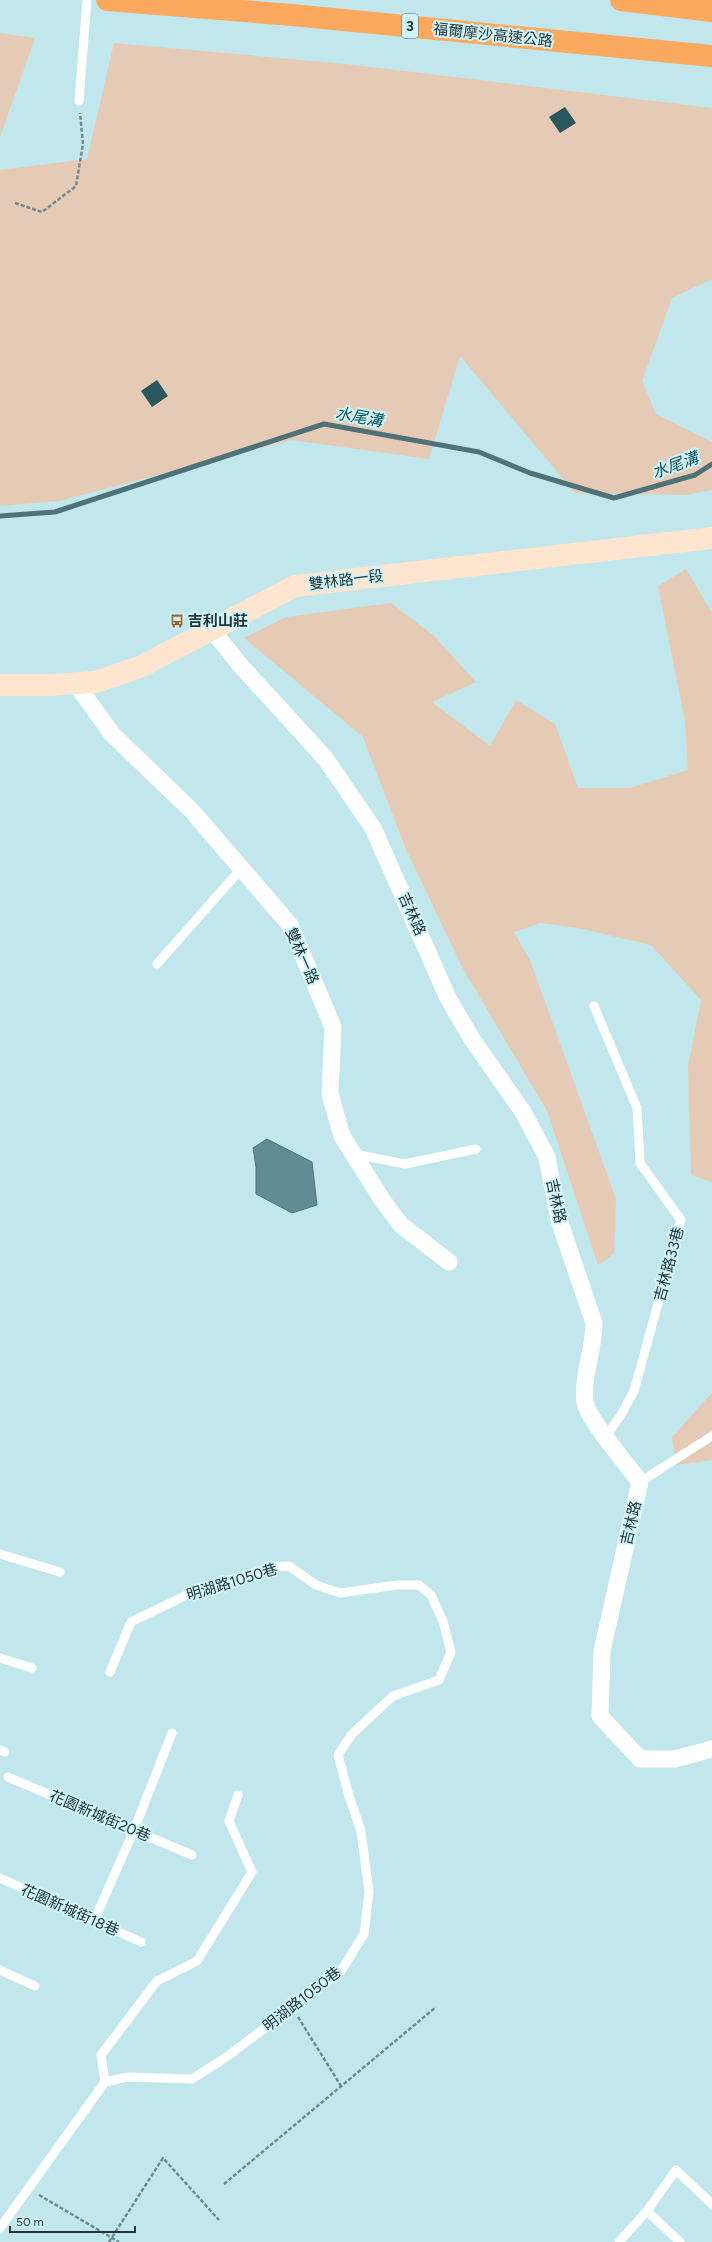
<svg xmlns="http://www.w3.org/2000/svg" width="712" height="2242" font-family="Figtree,'Noto Sans TC',sans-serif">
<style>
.green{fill:#e5cbb5}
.water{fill:#608d95;stroke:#4e7278}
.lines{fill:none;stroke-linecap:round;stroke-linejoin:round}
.stream{stroke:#4e7278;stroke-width:5}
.building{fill:#2a565d}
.path{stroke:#718a8e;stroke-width:2.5;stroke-dasharray:4 2;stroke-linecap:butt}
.lane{stroke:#fff;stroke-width:9}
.street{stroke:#fff;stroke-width:17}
.secondary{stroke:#fee5cf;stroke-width:22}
.highway{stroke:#faa95e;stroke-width:22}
.labels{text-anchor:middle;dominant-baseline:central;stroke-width:4;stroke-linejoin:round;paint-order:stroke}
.shield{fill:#cef4fa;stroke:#586d70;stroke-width:1}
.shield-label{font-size:14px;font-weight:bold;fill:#253335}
.street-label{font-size:15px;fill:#253335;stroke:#cef4fa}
.poi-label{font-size:15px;font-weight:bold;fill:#253335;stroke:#cef4fa;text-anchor:start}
.water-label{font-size:16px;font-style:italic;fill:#0d515a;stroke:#cef4fa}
</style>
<rect width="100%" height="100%" fill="#c1e6ec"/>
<path class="green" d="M0,33L35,38L0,137Z
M114,43L346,64L712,108V279L672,298L642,381L656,414L712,442V490L685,495L575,493L460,356L429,459L291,440L59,501L0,506V170L87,159Z
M686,569L712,613V1182L691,1175L688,1066L701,1000L651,945L578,928L540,923L514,932L530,960L616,1199L614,1254L598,1265L547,1111L462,967L405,847L363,737L244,638L286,617L391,603L433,635L476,682L432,702L490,746L516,700L555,724L578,788H630L688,770L685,721L658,586Z
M712,1393V1460L676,1465L672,1437Z"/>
<path class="water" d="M267,1139L312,1162L317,1205L292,1213L256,1194V1167L253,1148Z"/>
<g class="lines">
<path class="stream" d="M0,516L55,512L324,424L479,452L530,473L614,498L695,475L712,464"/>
</g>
<path class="building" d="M565,107L576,123L560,133L549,117Z
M157,380L168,396L152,407L141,391Z"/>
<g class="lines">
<path class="path" d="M15,203L42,212L76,186L83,144L80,113
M298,2017L341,2086
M224,2184L436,2007
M39,2195L119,2242
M109,2242L163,2158L219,2220"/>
<path class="lane" d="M79,101L87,0
M157,964L241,869
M594,1006L637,1108L640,1163L681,1220L634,1391L621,1415L606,1436
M354,1154L405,1164L476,1149
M640,1482L712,1436
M0,1554L60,1572
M0,1658L32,1668
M0,1750L5,1752
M8,1777L192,1855
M0,1878L141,1942
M94,1921L134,1830L172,1733
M0,1970L35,1986
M105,2082L101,2055L157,1981L197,1961L252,1872L229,1821L238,1795
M647,2211L680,2242
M0,2228L105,2082L128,2077L192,2079L225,2058L341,1971L364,1934L369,1892L361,1831L349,1796L338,1755L352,1734L393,1696L439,1680L451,1652L443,1621L431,1595L419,1585H397L340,1593L316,1585L289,1566L274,1567L199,1589L131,1622L110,1672
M619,2242L647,2211L676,2170L712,2204"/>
<path class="street" d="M211,629L241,666L325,758L373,828L448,998L472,1039L523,1112L547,1157L559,1220L594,1323C594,1349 582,1376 585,1402C588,1420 627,1464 640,1482L602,1651L600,1716L640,1759H675L712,1749
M76,684L112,734L192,811L290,925L333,1027L330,1094L342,1136L383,1201L401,1225L449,1262"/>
<path class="secondary" d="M0,685H50L96,682L142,666L295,586L712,538"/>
<path class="highway" d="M107,0L292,15L712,56
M621,0L712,11"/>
</g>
<defs>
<g id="bus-bare" transform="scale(1.08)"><path d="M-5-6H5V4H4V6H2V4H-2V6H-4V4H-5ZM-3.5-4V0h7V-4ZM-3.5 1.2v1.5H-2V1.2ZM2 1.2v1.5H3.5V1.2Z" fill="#9f6226" stroke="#cef4fa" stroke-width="2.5" paint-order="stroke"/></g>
</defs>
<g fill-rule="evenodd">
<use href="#bus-bare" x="177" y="621"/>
</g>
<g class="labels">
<rect class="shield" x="402" y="14" width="16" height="24" rx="3"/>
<g class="shield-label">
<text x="410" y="26">3</text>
</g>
<g class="street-label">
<text transform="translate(493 35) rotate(6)">福爾摩沙高速公路</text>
<text transform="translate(346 580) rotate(-7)">雙林路一段</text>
<text transform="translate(412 914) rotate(66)">吉林路</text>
<text transform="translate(302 956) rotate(66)">雙林一路</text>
<text transform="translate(556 1201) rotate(78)">吉林路</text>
<text transform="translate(669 1264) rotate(-75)">吉林路33巷</text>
<text transform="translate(631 1523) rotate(-77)">吉林路</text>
<text transform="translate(232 1582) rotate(-17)">明湖路1050巷</text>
<text transform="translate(100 1816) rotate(23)">花園新城街20巷</text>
<text transform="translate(70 1910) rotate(24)">花園新城街18巷</text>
<text transform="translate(302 1999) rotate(-38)">明湖路1050巷</text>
</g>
<g class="poi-label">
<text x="188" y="621">吉利山莊</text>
</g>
<g class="water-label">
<text transform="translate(359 417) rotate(10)">水尾溝</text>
<text transform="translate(675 465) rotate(-20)">水尾溝</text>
</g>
</g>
<path d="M10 2226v6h125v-6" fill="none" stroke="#253335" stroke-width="2"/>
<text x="16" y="2226" font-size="12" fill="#253335" stroke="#cef4fa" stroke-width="3" paint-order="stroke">50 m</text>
</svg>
